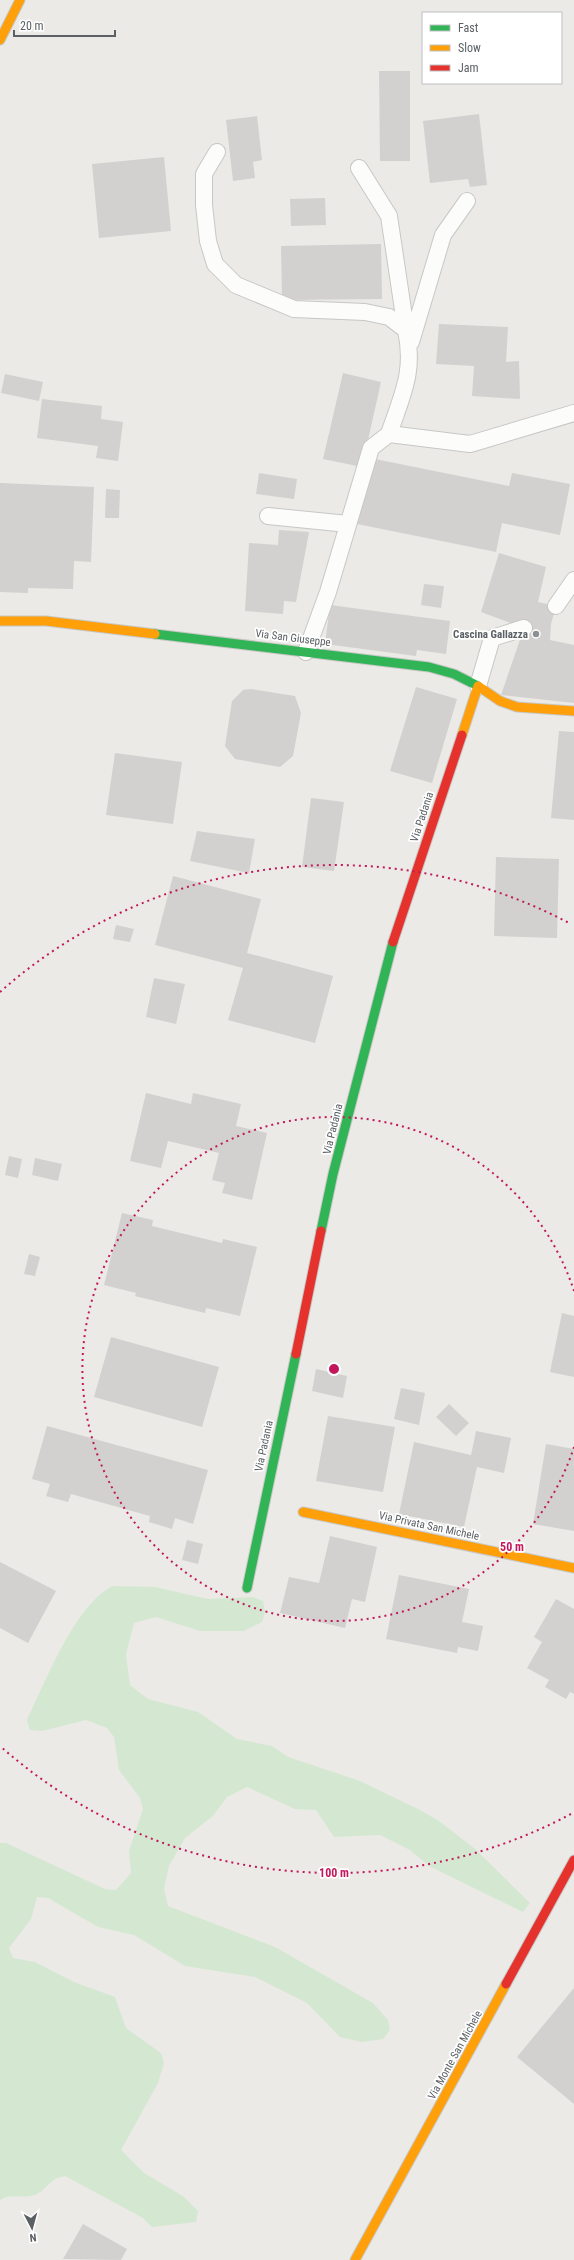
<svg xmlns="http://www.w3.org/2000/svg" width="574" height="2260" font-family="'Roboto Condensed',sans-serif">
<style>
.green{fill:#d4e8d1}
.building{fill:#d2d1cf}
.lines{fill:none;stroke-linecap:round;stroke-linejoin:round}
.lane-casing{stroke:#c7c7c6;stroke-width:18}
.fast-casing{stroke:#c7c7c6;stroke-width:11}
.slow-casing{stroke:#c7c7c6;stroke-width:11}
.jam-casing{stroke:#c7c7c6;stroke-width:11}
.lane{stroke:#fcfcfb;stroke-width:16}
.fast{stroke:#30b455;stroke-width:9}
.slow{stroke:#ff9f0a;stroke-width:9}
.jam{stroke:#e5322d;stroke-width:9}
.ring{fill:none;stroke:#c2185b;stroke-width:2;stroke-dasharray:2 4}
.poi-dot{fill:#8d9092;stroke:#fff;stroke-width:1.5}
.labels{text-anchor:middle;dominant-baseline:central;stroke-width:3.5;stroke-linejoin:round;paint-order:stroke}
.poi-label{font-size:11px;font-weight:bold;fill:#5b6064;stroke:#fff;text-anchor:end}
.street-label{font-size:11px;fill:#5b6064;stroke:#fff}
.centre{fill:#c2185b;stroke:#fff;stroke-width:2}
.ring-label{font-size:12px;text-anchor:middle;font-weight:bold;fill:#c2185b;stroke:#fff;stroke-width:3.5;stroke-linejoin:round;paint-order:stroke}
</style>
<rect width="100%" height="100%" fill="#ebeae6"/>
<path class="green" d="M113,1586L155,1587L208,1599L253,1597L263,1601L265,1612L262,1622L244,1631H200L156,1617L134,1623L126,1654L130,1685L148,1699L198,1712L237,1739L272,1746L288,1757L360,1781L420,1810L439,1821L474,1848L530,1903L523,1912L429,1866L410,1850L380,1835L334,1837L316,1810L295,1809L247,1787L227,1797L213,1816L185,1838L169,1866L164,1889L168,1906L275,1947L373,2003L388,2020L390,2030L383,2039L362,2042L340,2037L307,2003L255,1977L185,1966L134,1935L98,1927L48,1898L37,1897L31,1919L9,1948L13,1958L35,1962L74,1982L115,1997L126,2028L161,2053L164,2063L158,2083L121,2150L144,2173L183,2196L198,2211L196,2222L152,2227L143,2218L65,2176C48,2179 49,2188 37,2194C25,2200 10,2192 0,2200V1843H6L105,1889L116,1890L131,1873L129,1851L143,1809L140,1798L119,1770L114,1737L107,1728L86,1720L42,1731L30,1730L27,1720C45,1683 75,1604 113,1586Z"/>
<path class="building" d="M379,71H410V161H380Z
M479,114L487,185L470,187L468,179L430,183L423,121Z
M257,116L262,160L253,162L255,178L233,181L226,120Z
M164,157L171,231L99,238L92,164Z
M325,198L326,225L291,226L290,199Z
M381,244L382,299L282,300L281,246Z
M439,324L508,327L506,362L519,361L520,399L472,396L474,366L436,364Z
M343,373L381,382L362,467L323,459Z
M5,374L43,382L39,401L1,393Z
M42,399L102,406L101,419L123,422L118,461L96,458L98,446L37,438Z
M370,458L509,486L512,473L570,484L560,535L502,523L496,552L357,524Z
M259,473L297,479L294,499L256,494Z
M0,483L94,487L91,562L74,561L73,589L28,588V593L0,592Z
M106,489L120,490L119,518H105Z
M279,530L309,532L296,602L284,601L283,614L245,611L249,543L278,545Z
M499,553L546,567L538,602L556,606L551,624L550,640L574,645V703L501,695L524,628L481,612Z
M424,584L444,586L441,608L421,605Z
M330,605L450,621L446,654L417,650L416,656L325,644Z
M416,687L457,699L432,783L390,771Z
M251,689L295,696L301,713L293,756L280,767L235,759L225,746L232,701L243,690Z
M559,731L574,732V820L551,818Z
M115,753L182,762L173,824L106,815Z
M311,798L344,802L334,871L302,867Z
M197,831L255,839L249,873L190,861Z
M496,857L559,859L557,938L494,936Z
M173,876L261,899L247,953L333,976L315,1043L228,1020L243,968L155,945Z
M116,925L134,929L130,942L113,939Z
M154,978L185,984L176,1024L146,1017Z
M146,1093L191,1104L193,1093L241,1104L236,1126L267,1133L252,1200L222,1193L225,1183L212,1180L219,1153L168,1141L161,1168L130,1161Z
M9,1156L22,1159L18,1178L5,1175Z
M35,1158L62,1164L58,1181L32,1175Z
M122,1213L153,1220L152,1226L222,1243L223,1239L257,1247L240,1316L206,1308L205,1313L135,1296L136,1293L104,1285Z
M29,1254L40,1257L35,1276L24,1274Z
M562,1313L574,1316V1377L550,1372Z
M111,1337L219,1367L202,1427L94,1397Z
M316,1369L347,1376L343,1398L312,1391Z
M401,1388L425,1393L419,1425L394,1419Z
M449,1404L469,1423L456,1436L436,1417Z
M328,1416L395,1427L383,1492L316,1481Z
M47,1426L208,1470L193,1524L175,1518L172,1529L149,1522L150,1516L71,1494L68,1502L46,1496L50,1484L32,1479Z
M476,1431L511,1438L504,1473L477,1467L464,1527L399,1514L414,1442L471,1455Z
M546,1444L574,1449V1531L533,1524Z
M330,1536L377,1547L365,1602L352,1599L345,1628L280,1613L289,1577L319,1583Z
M187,1540L203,1544L198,1564L182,1560Z
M0,1562L56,1591L28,1643L0,1628Z
M399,1575L469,1589L462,1622L483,1626L478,1651L458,1647L457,1653L386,1639Z
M556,1599L574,1609V1694L570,1692L566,1699L545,1687L549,1680L527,1668L542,1642L534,1637Z
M574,1988V2104L517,2057Z
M83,2224L127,2249L121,2260L63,2259Z"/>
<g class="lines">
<g class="lane-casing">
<path id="lane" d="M217,152L204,174V205L208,241L215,264L236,285L294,309L365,312L389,317L406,330C415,372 402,395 389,434L470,444L574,413
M359,168L389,216L406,330
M411,342L443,235L467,201
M268,516L348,524
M556,606L574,580
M306,652L328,592L371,448L389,434
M478,686L492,638L524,628"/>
</g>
<g class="fast-casing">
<path id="fast" d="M155,634L429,667L454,674L478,686
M321,1231L333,1174L393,942
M247,1588L296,1354"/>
</g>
<g class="slow-casing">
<path id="slow" d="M0,40L20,0
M0,621H46L155,634
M478,686L500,701L517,707L574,711
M462,735L478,686
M303,1512L574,1568
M355,2260L506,1984"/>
</g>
<g class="jam-casing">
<path id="jam" d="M393,942L462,735
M296,1354L321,1231
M506,1984L574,1860"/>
</g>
<use href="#lane" class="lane"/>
<use href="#fast" class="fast"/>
<use href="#slow" class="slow"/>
<use href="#jam" class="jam"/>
</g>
<g class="ring">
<path d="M574 1447A252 252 0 1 1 574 1291"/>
<path d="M571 1814A504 504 0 0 1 0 1746M0 992A504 504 0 0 1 571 924"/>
</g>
<circle class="poi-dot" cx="536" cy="634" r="4"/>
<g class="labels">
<g class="poi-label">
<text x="528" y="634">Cascina Gallazza</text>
</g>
<g class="street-label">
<text transform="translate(293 638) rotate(7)">Via San Giuseppe</text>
<text transform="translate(422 817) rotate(-72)">Via Padania</text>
<text transform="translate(333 1129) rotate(-76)">Via Padania</text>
<text transform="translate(264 1446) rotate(-78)">Via Padania</text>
<text transform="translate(429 1526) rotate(12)">Via Privata San Michele</text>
<text transform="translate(455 2055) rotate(-61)">Via Monte San Michele</text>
</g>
</g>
<circle cx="334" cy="1369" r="6" class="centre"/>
<g class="ring-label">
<text x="512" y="1551">50 m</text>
<text x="334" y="1877">100 m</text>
</g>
<rect x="422" y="12" width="140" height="72" fill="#ffffff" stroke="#bdbfc1"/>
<rect x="430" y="25" width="20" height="6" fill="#30b455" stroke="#bdbfc1"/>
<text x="458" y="32" font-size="12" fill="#5b6064">Fast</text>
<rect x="430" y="45" width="20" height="6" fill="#ff9f0a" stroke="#bdbfc1"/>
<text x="458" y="52" font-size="12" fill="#5b6064">Slow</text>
<rect x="430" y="65" width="20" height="6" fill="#e5322d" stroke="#bdbfc1"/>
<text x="458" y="72" font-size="12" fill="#5b6064">Jam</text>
<g transform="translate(32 2228) rotate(174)" stroke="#ffffff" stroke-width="3" paint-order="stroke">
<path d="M0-3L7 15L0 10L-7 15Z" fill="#5b6064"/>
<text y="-6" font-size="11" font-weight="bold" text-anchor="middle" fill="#5b6064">N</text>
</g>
<path d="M14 30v6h101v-6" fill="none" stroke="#5b6064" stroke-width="2"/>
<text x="20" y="30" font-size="12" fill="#5b6064" stroke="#ffffff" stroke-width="3" paint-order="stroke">20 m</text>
</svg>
